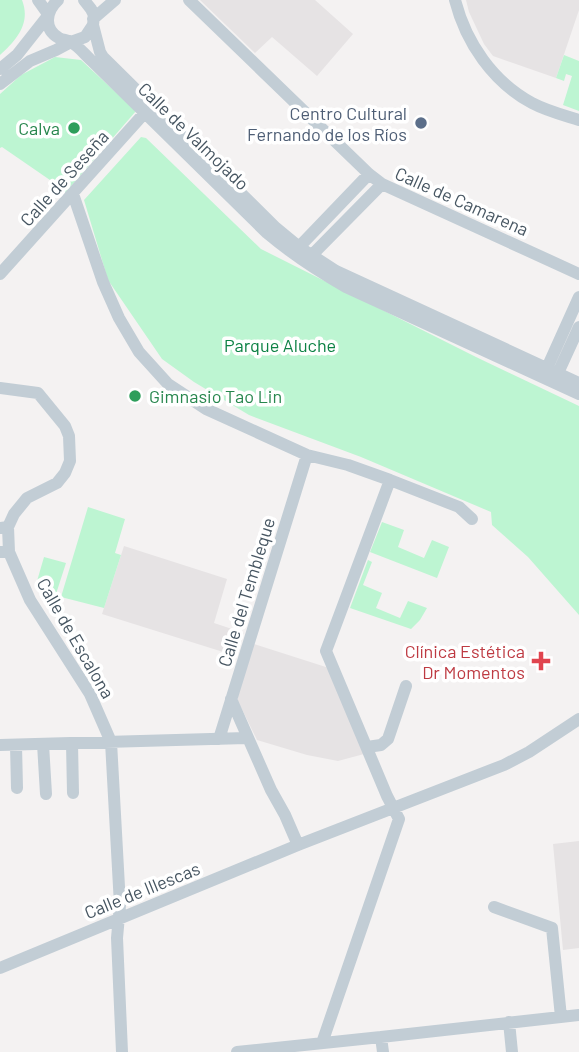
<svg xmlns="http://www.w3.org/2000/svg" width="579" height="1052" font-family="Barlow,sans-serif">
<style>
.education{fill:#e6e3e4}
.green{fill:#bdf5d2}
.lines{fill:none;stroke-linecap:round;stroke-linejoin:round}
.minor{stroke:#c2cdd5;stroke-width:12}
.service-dot{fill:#5c6f8a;stroke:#fff;stroke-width:2.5}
.leisure-dot{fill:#2e9e5b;stroke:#fff;stroke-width:2.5}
.health-dot{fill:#e0444e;stroke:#fff;stroke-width:2.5}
.labels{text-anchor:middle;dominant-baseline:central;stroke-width:7;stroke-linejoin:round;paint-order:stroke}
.service-label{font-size:18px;fill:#4e5e75;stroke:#fff;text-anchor:end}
.leisure-label{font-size:18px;fill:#27864d;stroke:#fff;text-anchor:end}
.street-label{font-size:18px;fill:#475662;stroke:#fff}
.park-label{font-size:18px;fill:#0d8245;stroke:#fff}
.health-label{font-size:18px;fill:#be3a42;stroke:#fff;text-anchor:end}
</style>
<rect width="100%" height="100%" fill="#f4f2f2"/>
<path class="education" d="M200,0H315L353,34L317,76L272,37L255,53Z
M466,0H579V10L556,78L493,56L484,44L469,12Z
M124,546L227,579L214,623L244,633L236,656L102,614Z
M254,644L329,668L364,754L338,761L307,755L257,740L238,701V692Z
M579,841V948L563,950L553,844Z"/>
<path class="green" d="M0,0H22C31,23 17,40 0,55Z
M564,55L579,61V111L563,105L572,76L566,74L564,81L556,78Z
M55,57L81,60L136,111L65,193L63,189L2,147L0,148V94L21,75Z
M141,137L146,138L261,249L476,357L579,406V615L528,557L492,525L491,512L361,457L249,415L194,382L162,359L108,280L84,200Z
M88,507L125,519L115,553L121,555L104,608L61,597Z
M382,522L404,530L398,547L424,558L432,540L449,547L437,578L370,552Z
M44,557L66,563L56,594L35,588Z
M368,560L372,562L363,585L382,593L376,608L400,618L408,601L427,608L420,620L411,629L350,608Z"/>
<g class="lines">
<path class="minor" d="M38,0L48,14
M58,0C46,11 43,29 59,38C63,40 67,40 70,42C78,45 85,55 92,61L267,233C292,254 318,271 346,287L579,394
M189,0L369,174L382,184L579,274
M455,0C466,43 493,82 532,103C547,111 563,115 579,120
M93,19L115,0
M93,25L100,52L103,57L276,228L299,247L336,271L579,383
M0,69L17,55L47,17
M0,84L30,61L56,50L71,42L85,37L93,25L94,15L91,9L84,0
M73,194L103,282L119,318L139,352L168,384L206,409L307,455L348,465L390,480L459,507L472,519
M299,247L369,174
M307,256L312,255L382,184
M0,274L149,108
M558,373L579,327
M548,374L547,368L579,297
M0,388L38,393L65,426L69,436L70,461L65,473L57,483L27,498L14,514L8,527
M0,528L8,527L9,552
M0,552H9L30,600L90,694L111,742L120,905L117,938L122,1052
M231,699L271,790L285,815L298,845
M219,739L307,455
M72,743L73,793
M43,744L46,794
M0,745L246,738
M16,745L17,788
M367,747L381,745L388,739L406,686
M494,907L552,928L561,1017
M0,968L298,845L504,765L529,752L579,719
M509,1022L512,1052
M381,1037L383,1052
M322,1043L399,819L387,796L326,651L390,480
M237,1052L381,1037L579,1015"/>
</g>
<circle class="service-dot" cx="421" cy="123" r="7"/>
<g class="leisure-dot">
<circle cx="74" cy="128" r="7"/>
<circle cx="135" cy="396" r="7"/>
</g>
<path class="health-dot" d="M537.5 650.5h7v7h7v7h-7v7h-7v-7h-7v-7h7z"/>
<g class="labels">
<g class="service-label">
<text x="407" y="113">Centro Cultural<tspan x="407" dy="21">Fernando de los Ríos</tspan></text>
</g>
<g class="leisure-label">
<text x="60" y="128">Calva</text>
<text x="149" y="396" text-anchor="start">Gimnasio Tao Lin</text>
</g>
<g class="street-label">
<text transform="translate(194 136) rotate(44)">Calle de Valmojado</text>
<text transform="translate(64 178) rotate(-48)">Calle de Seseña</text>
<text transform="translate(462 201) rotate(24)">Calle de Camarena</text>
<text transform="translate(246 592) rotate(-73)">Calle del Tembleque</text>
<text transform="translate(76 638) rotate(60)">Calle de Escalona</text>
<text transform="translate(142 890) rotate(-22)">Calle de Illescas</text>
</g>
<g class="park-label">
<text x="280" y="345">Parque Aluche</text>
</g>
<g class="health-label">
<text x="525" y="651">Clínica Estética<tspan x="525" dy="21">Dr Momentos</tspan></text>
</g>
</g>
</svg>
